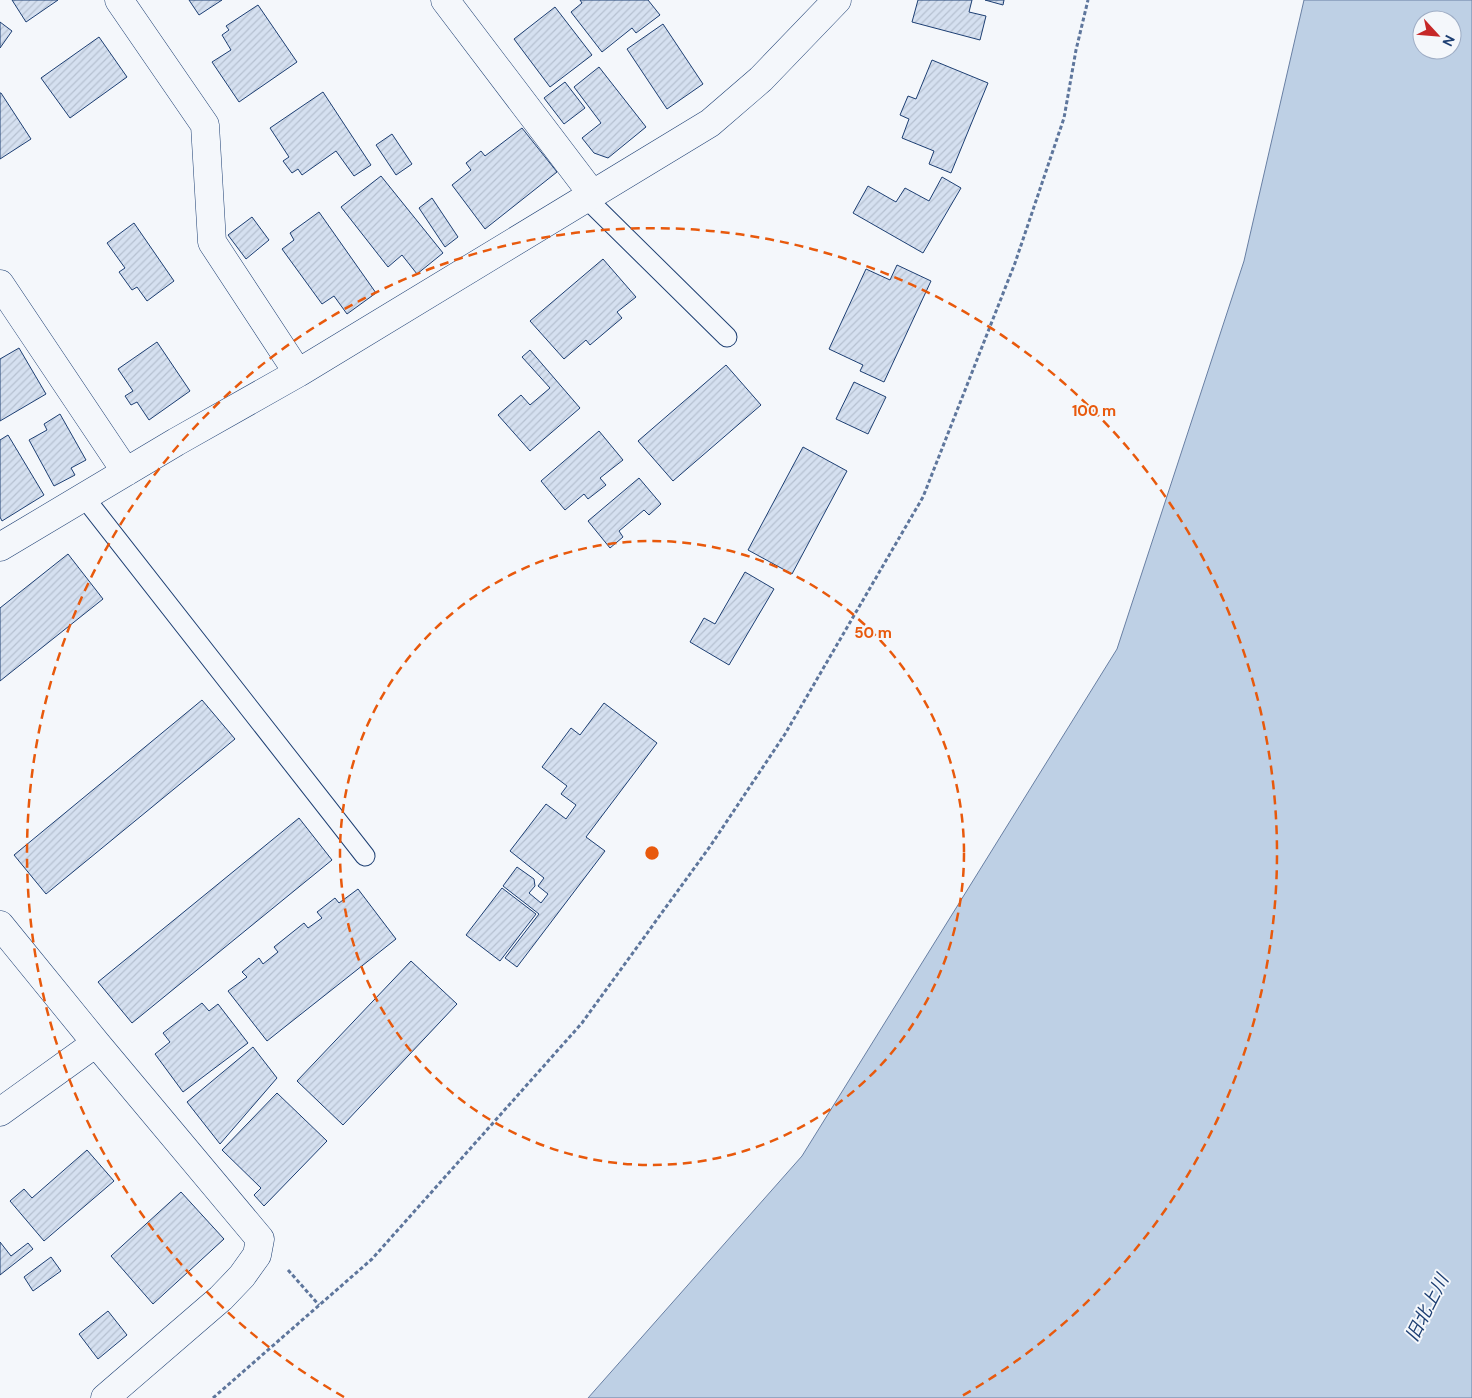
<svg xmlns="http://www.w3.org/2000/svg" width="1472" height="1398" font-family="'DM Sans','Noto Sans JP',sans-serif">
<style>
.water{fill:#bed0e5;stroke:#687fa3;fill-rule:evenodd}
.building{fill:url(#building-hatch);stroke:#1d3f73}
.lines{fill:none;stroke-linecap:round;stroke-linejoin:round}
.service-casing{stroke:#1d3f73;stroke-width:21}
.minor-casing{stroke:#1d3f73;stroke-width:29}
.path{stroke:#5e769c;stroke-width:3;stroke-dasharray:4 2.5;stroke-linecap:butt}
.service{stroke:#f4f7fb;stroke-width:19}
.minor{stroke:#f4f7fb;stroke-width:28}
.ring{fill:none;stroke:#e8590c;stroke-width:2.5;stroke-dasharray:9 6}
.labels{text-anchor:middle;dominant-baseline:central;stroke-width:4;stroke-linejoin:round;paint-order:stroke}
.water-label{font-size:18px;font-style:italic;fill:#1d3f73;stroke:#f4f7fb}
.centre{fill:#e8590c;stroke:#f4f7fb;stroke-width:2.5}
.ring-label{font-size:15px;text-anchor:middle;font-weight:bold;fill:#e8590c;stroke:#f4f7fb;stroke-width:4;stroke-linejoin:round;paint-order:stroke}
</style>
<defs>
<pattern id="building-hatch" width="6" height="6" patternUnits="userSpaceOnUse" patternTransform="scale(1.25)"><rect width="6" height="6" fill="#d5e0f0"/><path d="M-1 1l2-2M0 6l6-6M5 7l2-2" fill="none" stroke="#b6c1d1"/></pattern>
</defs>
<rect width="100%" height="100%" fill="#f4f7fb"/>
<path class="water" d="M1304,0H1472V1398H588L802,1156L1117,649L1244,261ZM1422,20H1452V50H1422Z"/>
<path class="building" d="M12,0H58L26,22Z
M189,0H222L199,15Z
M580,0H648L660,15L636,33L632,28L602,52L571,12L582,3Z
M918,0H972L969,12L986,16L980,40L912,22Z
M985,0H1004L1003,5Z
M258,5L297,62L239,102L212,62L231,50L222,35L229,30L226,26Z
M555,7L592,55L550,87L514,39Z
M0,22L12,31L0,48Z
M663,24L703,84L667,109L627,49Z
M99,37L127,77L70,118L41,78Z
M932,60L988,83L951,173L929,164L934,151L902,138L909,119L900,115L908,96L916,99Z
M599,67L646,127L608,158L594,153L582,138L601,123L574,87Z
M565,82L585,108L564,124L544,98Z
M323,92L371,165L354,176L336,151L302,175L298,169L292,173L283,161L289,157L270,128Z
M0,93H1L31,139L0,159Z
M522,128L557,172L485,229L452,185L471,170L466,163L481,151L485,156Z
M392,134L412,164L396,175L376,145Z
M381,176L443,253L417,274L402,255L388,267L341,207Z
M942,177L961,188L923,253L853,213L868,186L896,202L905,188L929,201Z
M432,198L458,237L445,247L419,208Z
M319,212L376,293L347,314L334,296L322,304L282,249L294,240L290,233Z
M252,217L269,240L246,259L228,235Z
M134,223L174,281L147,301L137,287L132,290L119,272L125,268L107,243Z
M603,259L636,297L617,312L622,318L590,345L586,340L564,359L530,321Z
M897,265L931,281L884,382L860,371L863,365L829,349L866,269L890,280Z
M157,342L190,391L149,420L137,402L131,405L125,396L133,391L118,369Z
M19,348L46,394L0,421V359Z
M530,350L580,408L530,451L498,415L521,395L530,405L550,388L522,357Z
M726,365L761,405L673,481L638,441Z
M854,382L886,397L868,434L836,419Z
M60,414L86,460L71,468L75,475L54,486L29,440L47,430L44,424Z
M599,431L623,460L600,478L606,485L588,499L584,494L565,510L541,481Z
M8,435L44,495L2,521L0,517V440Z
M803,447L847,471L792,574L748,550Z
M639,478L661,504L649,515L644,510L619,531L623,537L610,548L588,521Z
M68,554L103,599L0,681V608Z
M745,572L774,589L729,665L690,642L704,618L715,624Z
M202,700L235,739L46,894L14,855Z
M604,703L657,743L586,837L605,851L517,967L505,958L539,914L503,886L517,867L534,879L535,886L529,893L541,903L548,894L538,886L544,878L510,851L546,804L566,819L576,805L561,794L567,786L542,767L571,728L580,735Z
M299,818L332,860L132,1023L98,982Z
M502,888L536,914L500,961L466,935Z
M358,889L396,939L267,1041L228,991L247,977L242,972L259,958L263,964L278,952L274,947L304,923L308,928L322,918L317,912L335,898L339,903Z
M411,961L457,1004L343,1125L297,1081Z
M202,1003L209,1011L218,1004L248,1043L183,1092L155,1054L170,1042L163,1033Z
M253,1047L277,1078L220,1144L187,1102Z
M277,1093L327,1141L264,1206L254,1195L261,1188L222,1150Z
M87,1150L114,1181L44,1241L10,1201L24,1189L32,1198Z
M181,1192L224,1239L153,1304L111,1256Z
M0,1242L11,1256L28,1243L33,1249L0,1275Z
M51,1257L61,1271L33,1291L24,1277Z
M108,1311L127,1335L98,1359L79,1334Z"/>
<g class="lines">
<g class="service-casing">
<path id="service" d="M586,198L727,337
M84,497L365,856"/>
</g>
<g class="minor-casing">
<path id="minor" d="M119,0L205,125L212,242L298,373
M445,0L593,195
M0,284L126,472
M0,547L176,442L298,373L710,123L761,79L837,0
M0,925L96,1043L260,1239L257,1255L242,1276L221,1298L105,1398
M0,1112L96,1043"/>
</g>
<path class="path" d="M288,1270L319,1305
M213,1398L372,1259L582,1023L711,845L785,734L923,497L1015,263L1064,118L1076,50L1088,0"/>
<use href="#service" class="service"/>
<use href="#minor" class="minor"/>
</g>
<g class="ring">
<circle cx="652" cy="853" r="312"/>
<path d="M344 1397A625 625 0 1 1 960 1397"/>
</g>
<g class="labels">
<g class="water-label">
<text transform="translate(1427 1308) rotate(-63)">旧北上川</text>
</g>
</g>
<circle cx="652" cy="853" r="8" class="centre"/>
<g class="ring-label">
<text x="1094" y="416">100 m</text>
<text x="873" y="638">50 m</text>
</g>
<g transform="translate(1437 35) rotate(116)"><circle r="24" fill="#f4f7fb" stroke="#9eadc5"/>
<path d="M0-4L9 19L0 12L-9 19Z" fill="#c62828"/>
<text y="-8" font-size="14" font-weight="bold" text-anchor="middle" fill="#1d3f73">N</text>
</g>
</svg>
